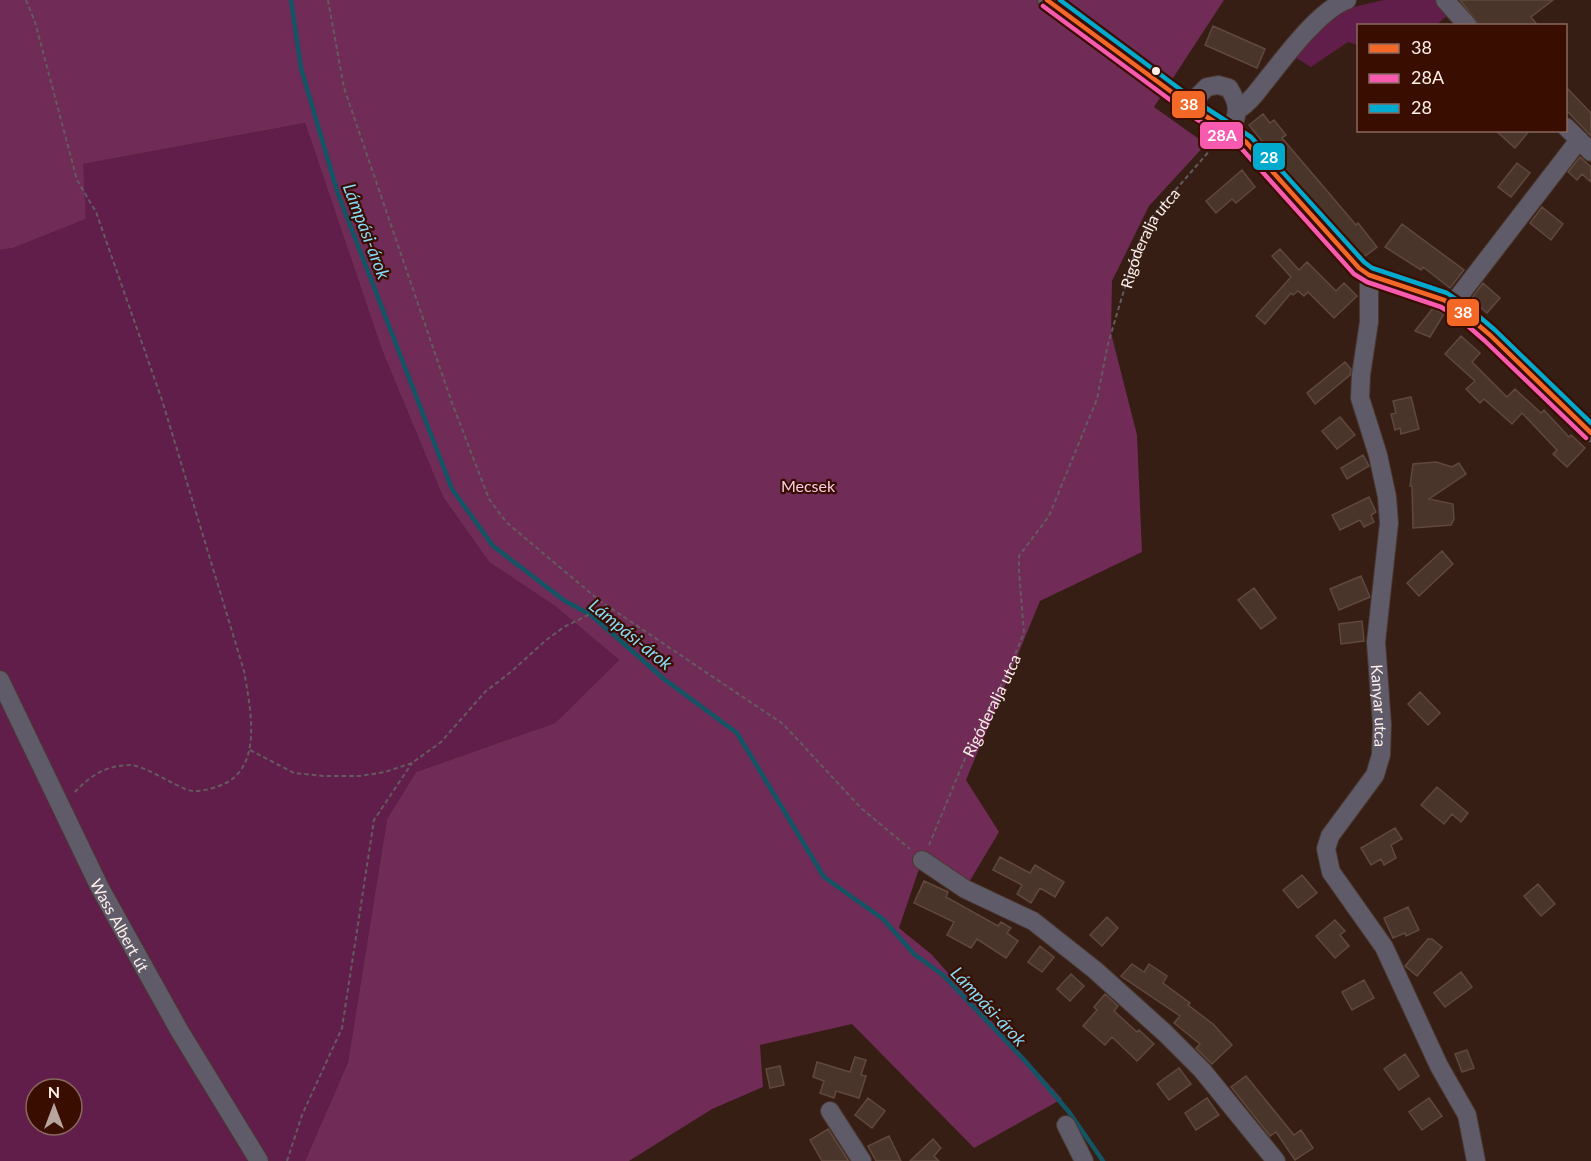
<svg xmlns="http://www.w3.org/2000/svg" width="1591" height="1161" font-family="Lato,sans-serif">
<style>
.green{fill:#621e4a;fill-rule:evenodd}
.forest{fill:#702b57}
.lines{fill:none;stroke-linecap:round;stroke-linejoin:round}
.stream{stroke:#135465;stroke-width:4.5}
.building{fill:#4a352b;stroke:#60483f;stroke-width:1.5}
.minor-casing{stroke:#4b3830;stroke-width:20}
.path{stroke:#645a5f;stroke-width:2;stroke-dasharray:4.5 3;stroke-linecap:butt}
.minor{stroke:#5f5b69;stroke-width:18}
.bus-1-casing{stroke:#390e00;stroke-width:9}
.bus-2-casing{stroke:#390e00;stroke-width:9}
.bus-3-casing{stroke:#390e00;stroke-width:9}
.bus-1{stroke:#f36827;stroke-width:4.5}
.bus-2{stroke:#f75aaf;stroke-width:4.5}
.bus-3{stroke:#00a9ce;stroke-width:4.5}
.bus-dot{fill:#feefe9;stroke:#390e00;stroke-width:2}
.labels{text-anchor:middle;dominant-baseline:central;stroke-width:4.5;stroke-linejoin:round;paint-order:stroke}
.street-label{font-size:16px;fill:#feefe9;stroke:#390e00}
.park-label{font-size:16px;fill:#f9cce6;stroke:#390e00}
.water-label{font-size:18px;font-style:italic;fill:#84daf7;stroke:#390e00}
.line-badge{stroke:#390e00;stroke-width:2}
.badge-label{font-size:16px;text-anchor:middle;font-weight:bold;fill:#fff}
</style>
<rect width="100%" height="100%" fill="#361e14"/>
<path class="green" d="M1384,0H1435L1448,15L1436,25L1358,26V45L1348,42L1311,67L1296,58L1336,11Z
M305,123L382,350L443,497L489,562L555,606L619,660L555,723L416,772L387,819L348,1062L305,1161H0V250L13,248L86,219L82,164ZM36,1089H72V1125H36Z"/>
<path class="forest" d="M0,0H1224L1154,107L1206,144L1149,206L1112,281L1111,333L1137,435L1142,552L1040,601L966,780L999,832L965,889L922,860L899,928L931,954L1062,1099L974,1148L852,1024L760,1045L763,1087L712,1109L629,1161H305L348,1062L387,819L416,772L555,723L619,660L555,606L489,562L443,497L382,350L305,123L83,164L86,219L13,248L0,250Z"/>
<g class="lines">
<path class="stream" d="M291,0L301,68L338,194L452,489L493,546L565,601L591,615L664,679L737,733L824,877L883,919L914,954L943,975L1026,1062L1069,1112L1103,1161"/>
</g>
<path class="building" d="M1460,0H1553L1531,17L1538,26H1480Z
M1213,26L1265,49L1257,68L1205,45Z
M1566,87L1591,113V136L1566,110Z
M1263,114L1270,123L1274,120L1286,135L1282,138L1356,225L1358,223L1377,247L1364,257L1273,155L1249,125Z
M1495,130H1530L1515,148Z
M1580,157L1591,167V182L1582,174L1577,180L1568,172Z
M1517,163L1530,173L1511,197L1498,187Z
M1242,170L1255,187L1236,203L1232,199L1216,213L1206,201Z
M1542,207L1563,224L1551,240L1530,223Z
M1402,224L1464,270L1450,288L1423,267L1421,270L1385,247Z
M1280,249L1299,270L1307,262L1336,291L1344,283L1357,296L1334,318L1308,292L1304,296L1298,291L1293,295L1291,293L1265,324L1256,316L1291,277L1272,256Z
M1483,283L1500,298L1487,313L1471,299Z
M1433,308L1444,314L1430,337L1415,331Z
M1461,336L1480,353L1472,362L1507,397L1515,389L1541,413L1544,410L1569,437L1571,435L1585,448L1567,467L1553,454L1557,450L1522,413L1512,424L1484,399L1480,403L1466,389L1475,381L1445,354Z
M1345,362L1351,369L1350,375L1315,404L1307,393Z
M1411,397L1419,429L1401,434L1400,428L1395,430L1391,414L1396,413L1393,401Z
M1340,417L1355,435L1337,449L1322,431Z
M1363,455L1369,466L1347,479L1341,468Z
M1436,462L1452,467L1459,463L1466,474L1429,499L1453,504L1454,519L1451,525L1413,528L1412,486H1410L1413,464Z
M1369,497L1376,512L1371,515L1374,522L1364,527L1360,520L1340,530L1332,515Z
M1442,551L1453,564L1419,596L1407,583Z
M1361,576L1370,597L1339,610L1330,589Z
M1254,588L1276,618L1261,629L1238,600Z
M1362,621L1364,641L1341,644L1339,624Z
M1420,692L1440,713L1428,725L1408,704Z
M1437,787L1468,813L1461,822L1452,814L1444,824L1421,805Z
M1395,828L1402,839L1391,845L1396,858L1384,865L1381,859L1371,865L1361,848Z
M1000,857L1030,873L1035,865L1064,882L1055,897L1040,888L1031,903L1017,894L1022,885L993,870Z
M1302,875L1317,893L1298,908L1283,890Z
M924,881L948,892L946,897L998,926L1001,922L1011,928L1007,933L1018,941L1006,958L977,939L971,948L947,935L954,922L914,903Z
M1538,884L1555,904L1541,916L1524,896Z
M1408,907L1419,930L1406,936L1405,933L1393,938L1384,918Z
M1107,917L1118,928L1102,946L1090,935Z
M1335,920L1345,931L1340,935L1349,946L1335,958L1316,936Z
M1428,939H1432L1442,947L1417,976L1405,966Z
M1040,946L1054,957L1042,972L1028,962Z
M1132,964L1144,972L1149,964L1167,976L1163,983L1190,1003L1188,1005L1213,1024L1232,1045L1212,1064L1196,1048L1200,1044L1174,1023L1180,1016L1121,976Z
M1461,972L1472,987L1445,1007L1434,993Z
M1071,974L1084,986L1070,1001L1057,989Z
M1364,980L1374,998L1352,1010L1342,992Z
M1105,994L1118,1006L1114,1011L1137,1032L1139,1030L1154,1044L1137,1061L1112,1037L1105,1045L1083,1026L1097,1010L1094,1007Z
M1467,1050L1474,1068L1462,1072L1455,1054Z
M1405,1054L1419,1076L1399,1090L1384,1069Z
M855,1057L866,1060L861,1075L866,1076L859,1098L836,1091L834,1098L820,1093L824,1081L813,1077L817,1062L850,1072Z
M780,1066L784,1085L770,1088L766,1069Z
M1179,1068L1191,1084L1169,1100L1157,1084Z
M1246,1076L1294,1135L1301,1130L1313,1148L1295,1160L1276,1132L1270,1136L1231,1087Z
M868,1098L885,1111L872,1128L855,1115Z
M1207,1098L1219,1115L1196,1130L1185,1113Z
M1429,1098L1442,1116L1422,1130L1409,1112Z
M828,1129L848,1160L849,1161H822L810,1140Z
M889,1136L901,1161H876L868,1146Z
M933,1139L941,1148L934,1156L939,1161H910Z"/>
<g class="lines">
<g class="minor-casing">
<g id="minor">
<path d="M1047,0L1196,110L1246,142L1359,268L1369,275L1444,300L1464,313L1490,335L1591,433"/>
<path d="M1445,0L1468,26"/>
<path d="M1196,110V98L1207,87L1218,85L1229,88C1236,100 1239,107 1235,120"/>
<path d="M1238,110C1249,103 1256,93 1264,83C1284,58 1319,10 1347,0"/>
<path d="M1566,127L1591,152"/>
<path id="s2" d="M1369,275V322L1361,375L1360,398L1378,455L1387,497L1389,523L1376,642L1382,725L1381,755L1375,775L1330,836L1326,849L1331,872L1384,947L1439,1066L1467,1115L1476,1161"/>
<path d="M1452,305L1579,140"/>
<path id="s3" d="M0,680L100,888L179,1030L259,1161"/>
<path d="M922,860L965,889L1033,921L1095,970L1165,1033L1202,1070L1276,1161"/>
<path d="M830,1111L862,1161"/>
<path d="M1066,1125L1084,1161"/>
</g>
</g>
<g class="path">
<path d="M26,0L35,22L77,180L96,212L162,400L244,671C250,707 265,770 219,786C210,789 198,793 188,790C173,785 142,764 129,765C104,766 90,776 73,794"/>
<path d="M328,0L344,88L452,403L489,499L506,522L600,601L783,724L861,808L910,849"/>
<path d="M250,750L294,773L323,776H360L385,772L412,763L441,742L485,692L512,671L545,641L564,627L588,615L600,601"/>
<path id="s1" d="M929,845L966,756L1008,671L1024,633L1019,572V556L1049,516L1097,399L1108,344L1135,253L1152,217L1218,141"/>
<path d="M287,1161L302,1115L342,1028L374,820L412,763"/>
</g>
<use href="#minor" class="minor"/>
<g class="bus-1-casing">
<path id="bus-1" d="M1047,0L1196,110L1246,142L1359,268L1369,275L1444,300L1464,313L1490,335L1591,433"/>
</g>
<g class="bus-2-casing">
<path id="bus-2" d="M1043,6L1192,116L1241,148L1354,274L1367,282L1441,307L1460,319L1485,341L1586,438"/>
</g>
<g class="bus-3-casing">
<path id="bus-3" d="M1060,0L1200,104L1251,137L1364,262L1372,268L1447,293L1468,307L1495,330L1591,423"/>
</g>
<use href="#bus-1" class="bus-1"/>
<use href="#bus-2" class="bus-2"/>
<use href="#bus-3" class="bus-3"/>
</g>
<circle class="bus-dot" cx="1156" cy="71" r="5"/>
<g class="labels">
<g class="street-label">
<text stroke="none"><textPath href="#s1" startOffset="657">Rigóderalja utca</textPath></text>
<text stroke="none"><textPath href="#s1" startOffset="153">Rigóderalja utca</textPath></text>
<text stroke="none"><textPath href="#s2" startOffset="436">Kanyar utca</textPath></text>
<text stroke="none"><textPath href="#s3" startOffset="273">Wass Albert út</textPath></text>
</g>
<g class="park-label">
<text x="808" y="485">Mecsek</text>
</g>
<g class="water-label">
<text transform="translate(367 231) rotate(69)">Lámpási-árok</text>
<text transform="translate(631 634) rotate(39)">Lámpási-árok</text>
<text transform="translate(989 1006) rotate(47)">Lámpási-árok</text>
</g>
</g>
<g class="line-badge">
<rect x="1171" y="90" width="35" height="29" rx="6" fill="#f36827"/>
<rect x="1199" y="121" width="45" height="29" rx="6" fill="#f75aaf"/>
<rect x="1252" y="142" width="34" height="29" rx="6" fill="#00a9ce"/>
<rect x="1446" y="298" width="34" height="29" rx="6" fill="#f36827"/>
</g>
<g class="badge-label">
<text x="1189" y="110">38</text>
<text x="1222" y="141">28A</text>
<text x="1269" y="163">28</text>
<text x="1463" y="318">38</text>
</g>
<rect x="1357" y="24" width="210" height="108" fill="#390e00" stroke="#88685d" stroke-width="1.5"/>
<rect x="1369" y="44" width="30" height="9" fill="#f36827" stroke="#88685d" stroke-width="1.5"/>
<text x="1411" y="54" font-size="18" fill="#feefe9">38</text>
<rect x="1369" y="74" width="30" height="9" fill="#f75aaf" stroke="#88685d" stroke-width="1.5"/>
<text x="1411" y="84" font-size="18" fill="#feefe9">28A</text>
<rect x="1369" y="104" width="30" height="9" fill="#00a9ce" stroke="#88685d" stroke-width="1.5"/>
<text x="1411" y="114" font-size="18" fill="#feefe9">28</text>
<g transform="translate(54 1107)"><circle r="28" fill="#390e00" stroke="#88685d" stroke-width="1.5"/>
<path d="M0-4.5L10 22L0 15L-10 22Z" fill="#b8a69e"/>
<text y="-9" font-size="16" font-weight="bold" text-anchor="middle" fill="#feefe9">N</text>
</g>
</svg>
